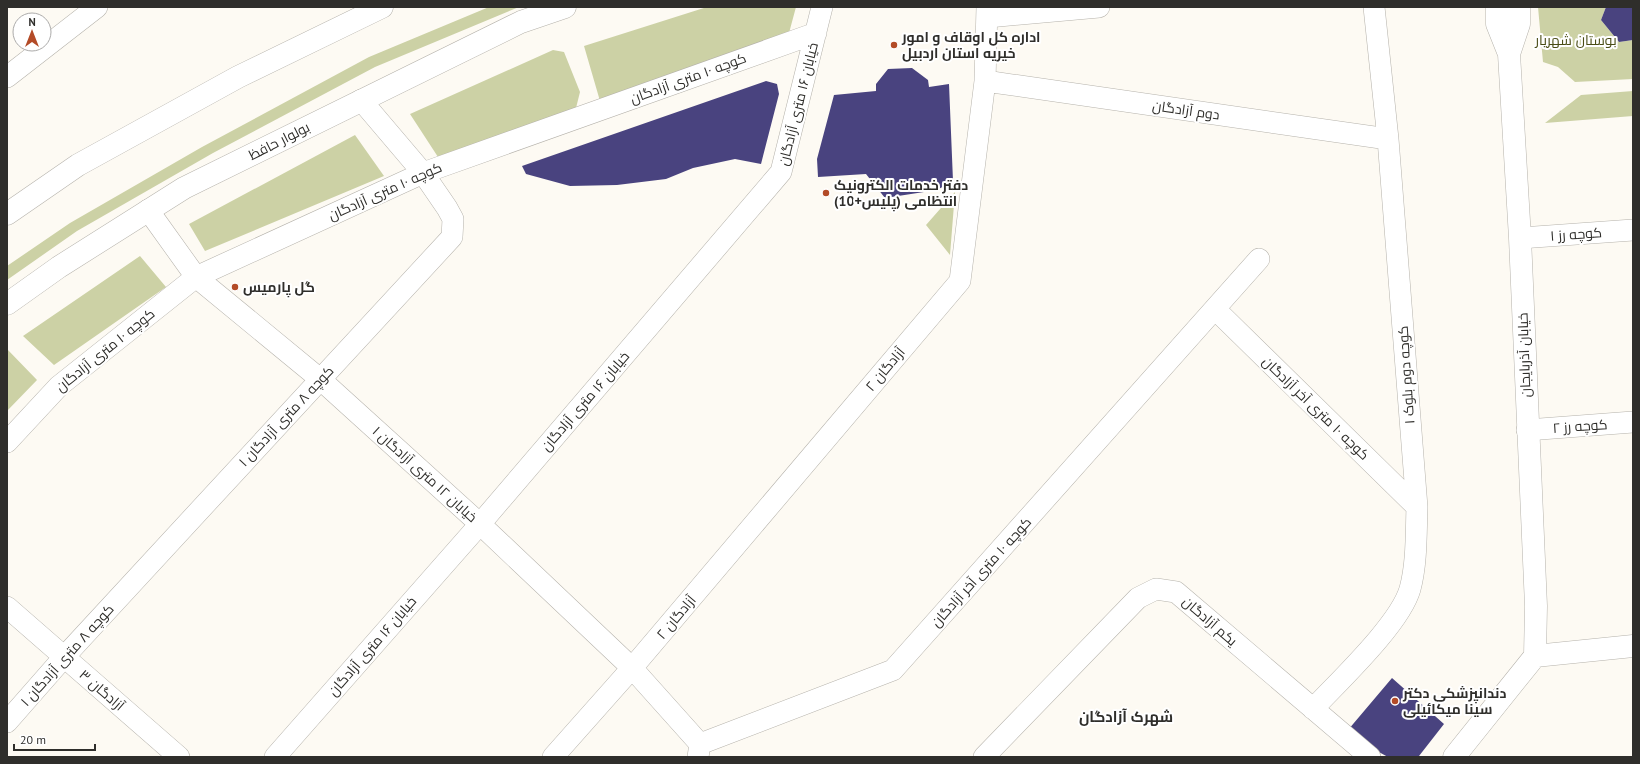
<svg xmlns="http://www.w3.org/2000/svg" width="1640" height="764" font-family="'PT Sans',Cairo,sans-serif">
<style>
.green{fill:#ccd1a5}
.building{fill:#49437f}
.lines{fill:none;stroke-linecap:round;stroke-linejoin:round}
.minor-casing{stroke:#b5b2ab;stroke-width:22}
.tertiary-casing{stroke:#b5b2ab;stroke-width:23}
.secondary-casing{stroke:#b5b2ab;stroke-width:23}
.minor{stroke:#fff;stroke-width:21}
.tertiary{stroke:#fff;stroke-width:22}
.secondary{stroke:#fff;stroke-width:22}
.poi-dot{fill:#b34b27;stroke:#fff;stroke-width:1.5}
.labels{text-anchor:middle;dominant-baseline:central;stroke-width:4;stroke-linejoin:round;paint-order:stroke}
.poi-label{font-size:14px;font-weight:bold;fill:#2f2e2b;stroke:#fff;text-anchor:start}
.park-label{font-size:14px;fill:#494c15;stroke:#fff}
.street-label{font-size:14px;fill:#2f2e2b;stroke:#fff}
.neighbourhood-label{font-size:15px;font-weight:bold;fill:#2f2e2b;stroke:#fff}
</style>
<rect width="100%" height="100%" fill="#fdfaf3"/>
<path class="green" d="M489,7H519L375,67L213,153L77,231L7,280V266L70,223L202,147L369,57Z
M707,7H796L789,33L600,101L584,46Z
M1538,7H1606L1601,20L1619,42L1633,40V79L1575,82L1558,67L1543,62Z
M553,50L564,52L580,92L576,108L438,157L410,114Z
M1633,91V116L1545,123L1581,95Z
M355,135L384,176L205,251L189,224Z
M955,192L950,255L926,225Z
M140,256L166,287L54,365L23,336Z
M7,349L37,380L7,411Z"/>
<path class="building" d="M1606,7H1633V40L1619,42L1601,20Z
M912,68L928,80L929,87L949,84L953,181L937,190L885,198L866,174L818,177L817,159L834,95L876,91V84L888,69Z
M766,81L777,84L779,94L761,164L735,159L693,168L666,179L617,185L570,186L526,174L522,166Z
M1392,678L1444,724L1419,756L1388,757L1366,745L1348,730Z"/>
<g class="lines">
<g class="minor-casing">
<path id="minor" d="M988,17L1099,7
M7,77L97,7
M985,81L1388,139
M148,210L196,277L320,379L480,524L632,668L700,744
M1520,238L1633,230
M1216,310L1417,507
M1527,430L1633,422
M7,442L59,386L196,277L423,173L816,33
M7,607L179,757
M1313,709C1339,681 1400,624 1410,589C1417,563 1416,533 1417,507L1388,139L1374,7
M7,722L64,657L452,237L453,219L447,208L423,173L361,100
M275,757L480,524L781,172L822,7
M553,757L632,668L960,281L985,81L987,7
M698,757L700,744L893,670L1259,259
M984,757L1138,598L1156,589L1176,592L1370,757"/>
</g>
<g class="tertiary-casing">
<path id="tertiary" d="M1509,54L1519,24V7
M1535,656L1633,646
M1454,757L1535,656L1536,606L1520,238L1509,54L1497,24V7"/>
</g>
<g class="secondary-casing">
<path id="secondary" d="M7,214L78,165L238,77L382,7
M7,304L59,267L184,188L521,22L565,7"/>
</g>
<use href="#minor" class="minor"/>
<use href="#tertiary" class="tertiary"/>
<use href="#secondary" class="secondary"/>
</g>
<g class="poi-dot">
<circle cx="894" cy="45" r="4"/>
<circle cx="826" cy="193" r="4"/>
<circle cx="235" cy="287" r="4"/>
<circle cx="1395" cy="701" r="4"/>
</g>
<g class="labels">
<g class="poi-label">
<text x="902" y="37">اداره کل اوقاف و امور<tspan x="902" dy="16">خیریه استان اردبیل</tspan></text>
<text x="834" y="185">دفتر خدمات الکترونیک<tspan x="834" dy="16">انتظامی (پلیس+10)</tspan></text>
<text x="243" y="287">گل پارمیس</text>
<text x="1403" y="693">دندانپزشکی دکتر<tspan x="1403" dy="16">سینا میکائیلی</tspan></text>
</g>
<g class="park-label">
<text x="1576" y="40">بوستان شهریار</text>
</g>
<g class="street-label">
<text transform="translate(688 78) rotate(-20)">کوچه ۱۰ متری آزادگان</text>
<text transform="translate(798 104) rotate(-76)">خیابان ۱۶ متری آزادگان</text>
<text transform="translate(1186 110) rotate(8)">دوم آزادگان</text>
<text transform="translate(279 141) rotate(-27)">بولوار حافظ</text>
<text transform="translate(385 191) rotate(-24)">کوچه ۱۰ متری آزادگان</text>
<text transform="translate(1576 234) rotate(-4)">کوچه رز ۱</text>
<text transform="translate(105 350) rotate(-39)">کوچه ۱۰ متری آزادگان</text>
<text transform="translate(1524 355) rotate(-92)">خیابان آذربایجان</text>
<text transform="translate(885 369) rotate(-50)">آزادگان ۲</text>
<text transform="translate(1406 375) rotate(-94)">کوچه دوم بلوک ۱</text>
<text transform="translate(585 401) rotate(-49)">خیابان ۱۶ متری آزادگان</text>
<text transform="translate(1316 408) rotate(44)">کوچه ۱۰ متری آخر آزادگان</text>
<text transform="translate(286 416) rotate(-47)">کوچه ۸ متری آزادگان ۱</text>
<text transform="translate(1580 426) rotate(-4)">کوچه رز ۲</text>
<text transform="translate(425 474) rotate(42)">خیابان ۱۲ متری آزادگان ۱</text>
<text transform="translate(981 572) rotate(-48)">کوچه ۱۰ متری آخر آزادگان</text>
<text transform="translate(676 617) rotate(-50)">آزادگان ۲</text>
<text transform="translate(1210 621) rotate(41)">یکم آزادگان</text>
<text transform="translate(372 646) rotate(-49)">خیابان ۱۶ متری آزادگان</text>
<text transform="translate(67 655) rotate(-48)">کوچه ۸ متری آزادگان ۱</text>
<text transform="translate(102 690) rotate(41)">آزادگان ۳</text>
</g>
<g class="neighbourhood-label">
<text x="1126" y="716">شهرک آزادگان</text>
</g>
</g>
<rect width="1640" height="764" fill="none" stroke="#2f2e2b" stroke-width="16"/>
<g transform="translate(32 32)"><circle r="19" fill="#ffffff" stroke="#acabaa"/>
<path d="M0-3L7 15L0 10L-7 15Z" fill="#b34b27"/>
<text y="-6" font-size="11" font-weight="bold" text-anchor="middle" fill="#2f2e2b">N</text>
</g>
<path d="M14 744v6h81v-6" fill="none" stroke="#2f2e2b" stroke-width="2"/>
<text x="20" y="744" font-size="12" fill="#2f2e2b" stroke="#ffffff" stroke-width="3" paint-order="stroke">20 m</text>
</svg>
